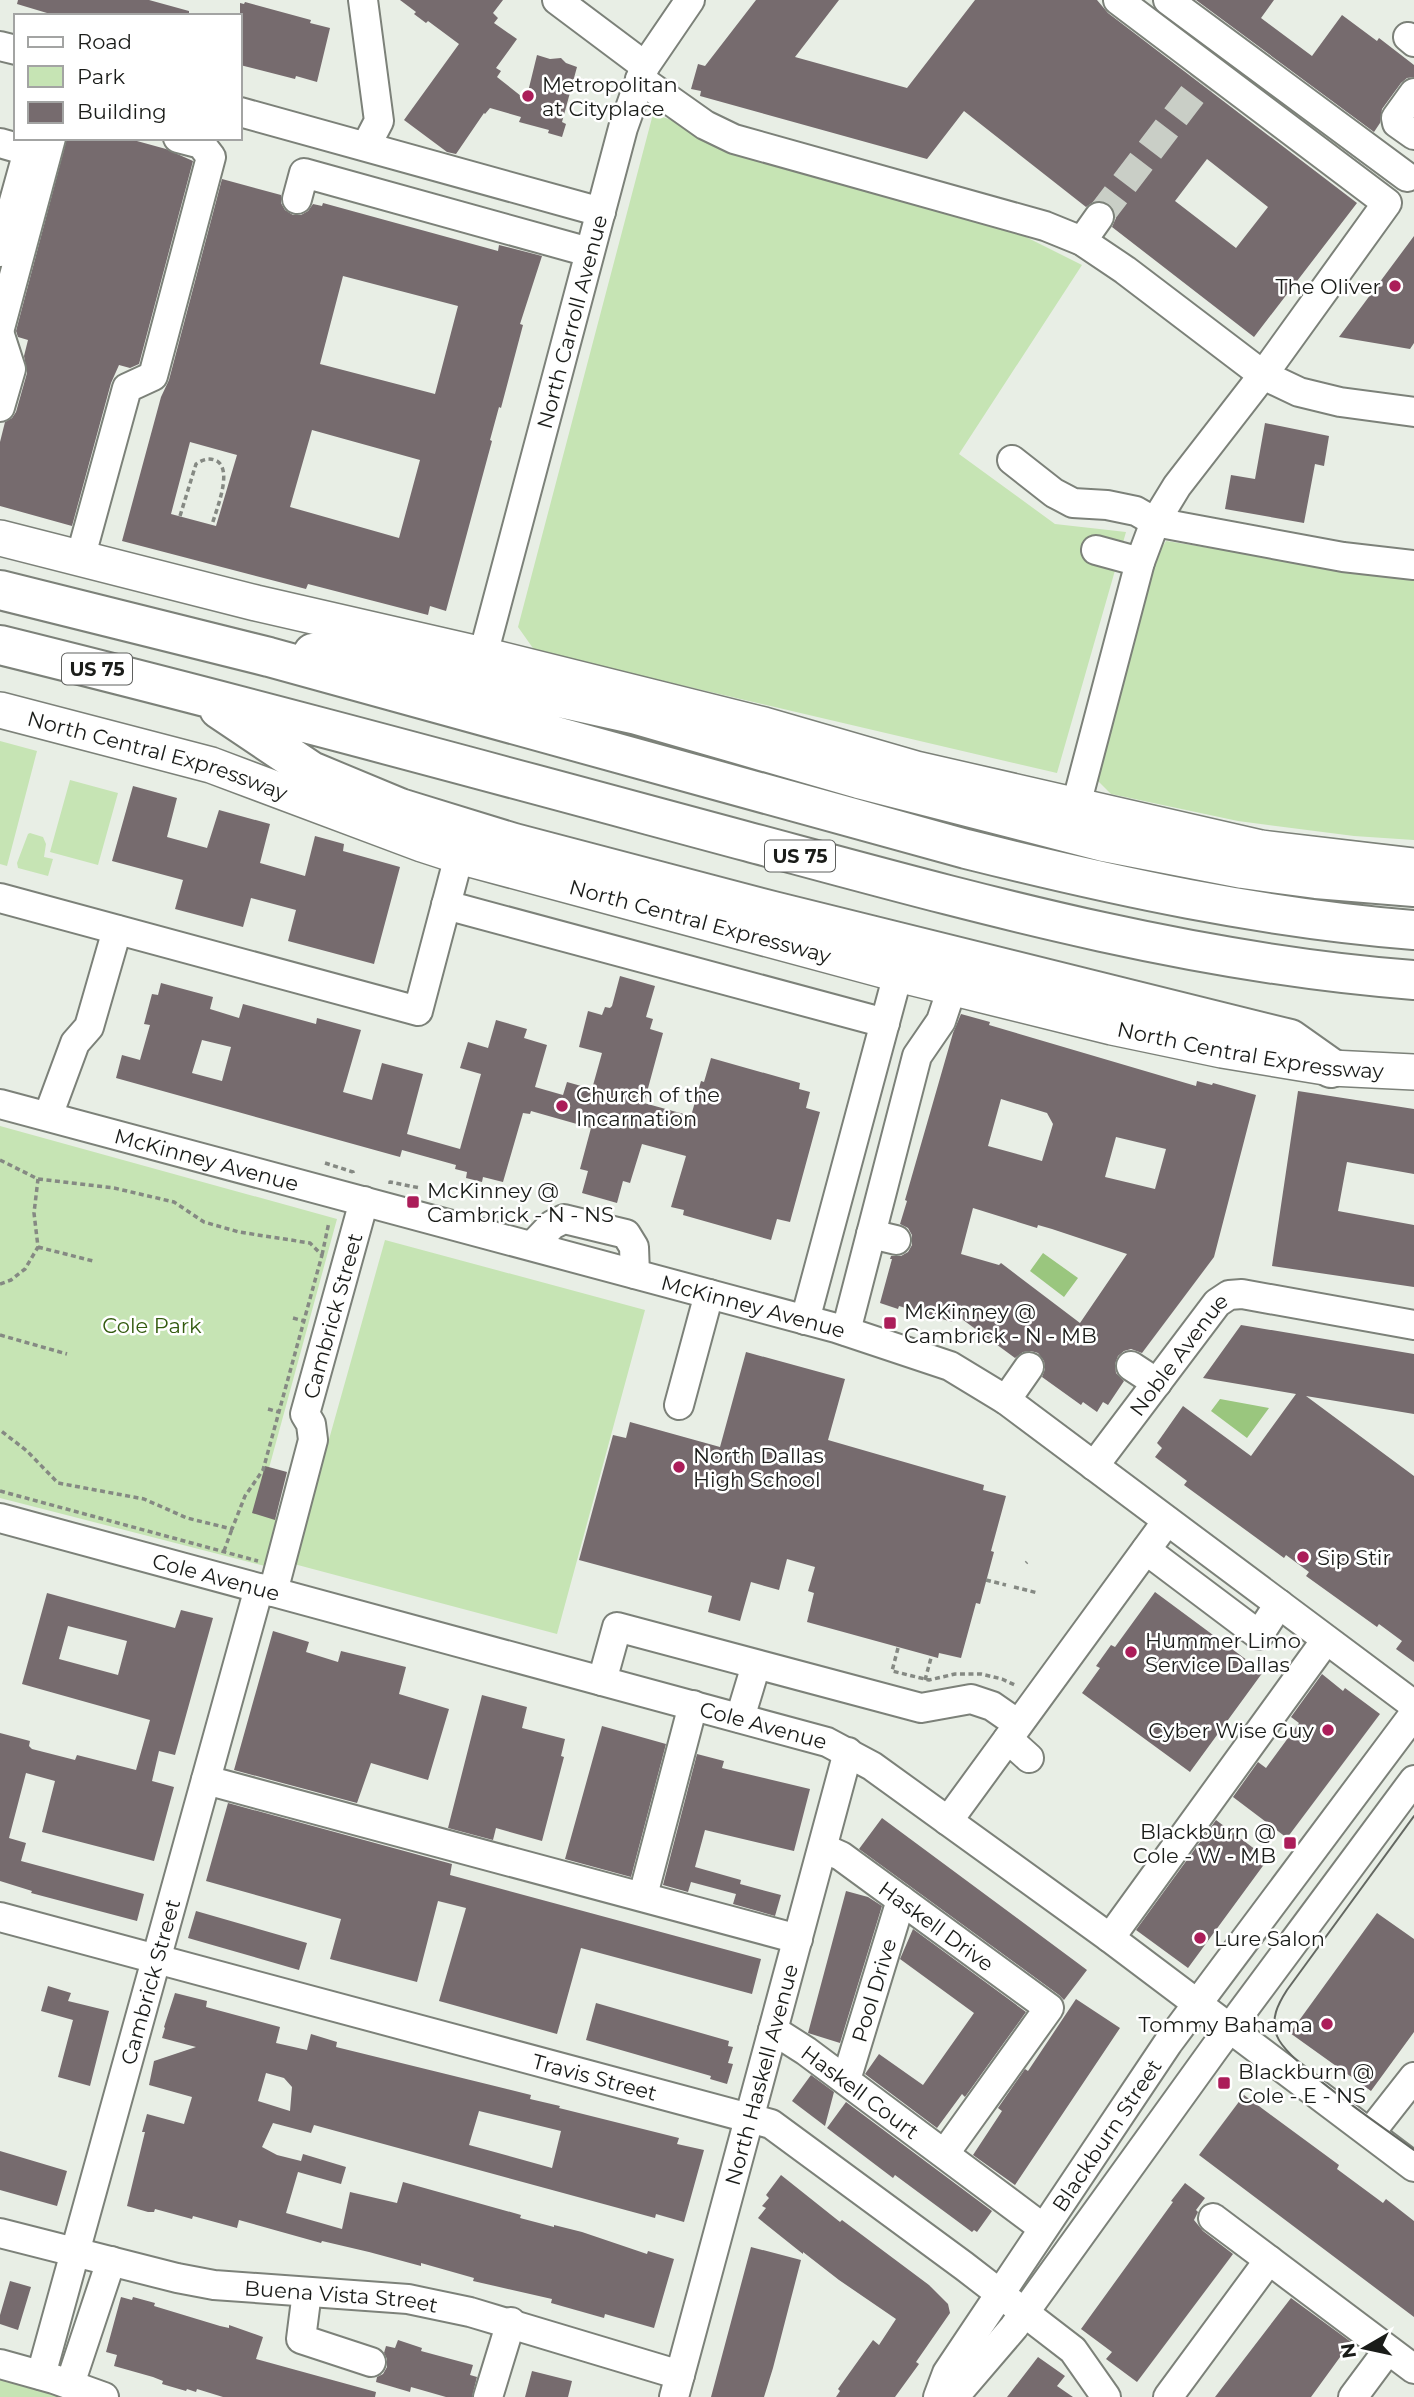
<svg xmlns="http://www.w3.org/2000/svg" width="1414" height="2397" font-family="Montserrat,sans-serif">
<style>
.green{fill:#c6e4b4}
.water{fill:#9ac67e}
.building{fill:#766b6e;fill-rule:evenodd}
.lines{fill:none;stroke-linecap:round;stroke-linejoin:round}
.minor-tunnel{stroke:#c9cec6;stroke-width:28;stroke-dasharray:28 14;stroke-linecap:butt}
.minor-casing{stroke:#7c8179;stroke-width:32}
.major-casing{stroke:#7c8179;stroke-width:38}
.highway-casing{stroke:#7c8179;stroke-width:42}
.path{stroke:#858983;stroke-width:3.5;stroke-dasharray:5 3.5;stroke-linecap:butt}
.minor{stroke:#fff;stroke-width:28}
.major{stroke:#fff;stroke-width:35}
.highway{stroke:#fff;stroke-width:38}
.tram{stroke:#646862;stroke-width:2}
.poi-dot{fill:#ab1d59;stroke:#fff;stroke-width:2.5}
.labels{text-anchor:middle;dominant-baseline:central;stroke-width:5;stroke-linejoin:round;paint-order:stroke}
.shield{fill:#fff;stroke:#5f605e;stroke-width:2}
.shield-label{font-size:19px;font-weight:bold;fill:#1a1c19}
.poi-label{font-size:21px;fill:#1a1c19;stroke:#fff;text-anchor:start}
.street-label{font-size:21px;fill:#1a1c19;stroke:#fff}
.park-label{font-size:21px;fill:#335b0f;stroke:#fff}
</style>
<rect width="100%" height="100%" fill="#e8eee5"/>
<path class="green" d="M653,114L1010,229L1082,265L959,454L1055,524L1126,532L1057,773L535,651L518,627Z
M1166,541L1414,580V840L1354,836L1238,821L1111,794L1095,778L1155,559Z
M0,741L37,751L7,866L0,864Z
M70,780L118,793L98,865L50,852Z
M30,833L43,837L46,844L44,857L53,859L48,876L18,868L17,863L28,834Z
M0,1126L337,1219L257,1512L288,1522L269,1567L0,1498Z
M385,1240L645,1310L557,1634L294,1564Z
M0,2374L75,2397H0Z"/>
<path class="water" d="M1043,1253L1078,1278L1064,1297L1030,1271Z
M1220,1399L1269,1408L1247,1438L1211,1411Z"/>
<path class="building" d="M18,0H149L189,11V16H57L17,4Z
M400,0H503L493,13L498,18L494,23L517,39L496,68L501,71L497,77L526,100L537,55L550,59L561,58L566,63L577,67L562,122L566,124L562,137L548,133L549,130L519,122L521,117L490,108L485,114L484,113L456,154L447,152L404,120L459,44L428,21L426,23L414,14L416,12Z
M756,0H839L795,57L907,88L975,0H1097L1108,13L1357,203L1254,337L1112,227L1116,218L1114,211L1109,204L1100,200L1093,202L1086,207L964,111L927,159L700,96L701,91L691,89L698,64L705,66ZM1207,159L1268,207L1236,248L1175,201Z
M1196,0H1274L1261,18L1312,56L1342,15L1377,41L1379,38L1414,65V77L1407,78L1401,83L1382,109L1380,123L1374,132Z
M245,2L311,20L310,23L330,28L317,82L296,76L295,79L240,65V3L244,4Z
M67,138H126L166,149L193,161L139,364L130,368L119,365L111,383L72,526L0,506V442L5,422L12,418L16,412L27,373L24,356L28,340L18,337L16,331Z
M222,179L281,195V203L285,210L293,215H301L308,211L313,204L322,206L323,203L498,251L499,245L542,256L520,324L523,325L501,408L499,407L490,440L492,441L446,611L430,606L428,615L308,584L306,589L122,541L161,397L169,380ZM343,276L458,306L435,394L320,364ZM312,430L420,460L399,538L290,507ZM190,442L237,455L216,526L171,514Z
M1414,236V343L1410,349L1339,337Z
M1265,423L1329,436L1324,466L1315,464L1304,523L1225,509L1231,475L1255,479Z
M133,786L177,798L167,837L207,848L219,810L270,824L260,863L305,876L315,836L344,844L343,851L400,867L374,964L288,941L296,910L251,898L243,927L175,909L183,880L112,861Z
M620,976L655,986L646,1017L653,1019L650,1029L663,1033L644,1103L691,1116L701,1081L704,1082L711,1058L800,1083L799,1089L810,1092L806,1108L820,1112L790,1222L777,1219L771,1240L683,1215L684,1210L671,1207L686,1156L642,1144L630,1183L623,1181L617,1203L582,1193L588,1171L580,1169L591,1128L531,1111L530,1114L523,1113L503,1182L483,1177L482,1182L466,1178L467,1172L455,1169L456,1165L402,1150L400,1157L116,1078L122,1055L140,1060L150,1025L144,1024L152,994L158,995L161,983L213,997L210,1009L239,1018L243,1004L316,1024L317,1018L361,1030L343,1092L372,1100L382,1063L423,1074L407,1134L460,1149L481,1074L460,1068L468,1042L488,1048L496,1020L527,1029L524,1038L547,1045L535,1087L563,1095L567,1082L592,1089L602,1053L579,1047L588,1011L602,1015L605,1007L610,1008L612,1006ZM202,1040L231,1047L222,1081L192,1073Z
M961,1014L990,1022L989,1025L1196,1086L1197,1081L1212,1085L1213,1083L1256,1095L1214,1257L1142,1353L1131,1349L1124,1351L1118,1356L1115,1364L1116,1373L1124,1381L1108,1405L1103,1402L1097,1412L1083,1402L1081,1405L1042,1377L1045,1369L1044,1361L1038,1353L1031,1351L1023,1352L1015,1358L955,1314L952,1322L899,1306L898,1309L880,1303L892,1259H890L891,1256H901L908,1252L912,1245V1235L908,1228L900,1224L907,1201L905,1200L953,1033ZM1001,1099L1047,1113L1053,1124L1042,1161L988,1146ZM1116,1137L1166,1149L1155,1189L1105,1177ZM973,1208L1037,1228L1038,1225L1052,1229L1127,1254L1080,1323L1001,1263L999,1265L961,1254Z
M1298,1091L1414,1109V1174L1347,1162L1338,1211L1414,1225V1287L1272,1266Z
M1241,1325L1414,1354V1414L1306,1396L1414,1476V1662L1396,1649L1402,1641L1379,1624L1377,1627L1306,1576L1309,1572L1286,1555L1284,1558L1184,1485L1187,1481L1155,1457L1162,1448L1157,1443L1183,1406L1251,1456L1296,1394L1203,1378Z
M746,1352L845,1379L828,1440L984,1485L983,1490L1006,1496L991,1551L994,1552L980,1604L976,1603L961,1658L939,1653L938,1658L807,1622L814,1593L808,1591L815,1567L787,1559L779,1590L751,1582L740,1621L708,1612L712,1596L579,1560L613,1435L626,1438L630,1422L720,1447Z
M265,1466L287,1472L275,1520L252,1513Z
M1155,1592L1263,1672L1190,1772L1082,1693L1100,1668L1096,1666L1111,1645L1115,1647Z
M47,1593L175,1628L181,1610L213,1618L175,1755L159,1751L152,1781L174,1787L154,1861L42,1832L55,1781L26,1773L9,1838L26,1843L21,1861L144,1894L137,1921L31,1893L32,1891L0,1881V1733L30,1741L29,1746L32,1749L75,1760L77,1755L136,1770L150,1720L22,1684ZM68,1626L127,1641L118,1675L59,1659Z
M273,1631L309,1642L306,1652L338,1662L341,1651L406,1667L399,1694L449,1709L428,1780L371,1763L357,1803L234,1770Z
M1322,1674L1343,1691L1345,1688L1380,1714L1287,1838L1233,1797L1258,1762L1266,1768L1299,1723L1291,1717Z
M482,1695L527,1707L522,1728L565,1739L561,1756L564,1757L542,1841L496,1828L493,1840L448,1828Z
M602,1726L666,1744L631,1877L565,1859Z
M697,1754L724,1761L722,1768L810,1789L794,1851L705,1830L695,1867L741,1880L740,1884L781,1895L775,1916L733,1904L736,1894L691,1882L688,1892L663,1885Z
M228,1803L452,1864L450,1875L761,1959L752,1994L581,1948L557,2034L439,2001L466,1908L438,1901L417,1982L330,1959L341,1919L206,1881Z
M882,1818L1087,1970L1064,2000L1059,1995L859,1849Z
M1216,1820L1268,1859L1188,1968L1136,1930Z
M846,1891L868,1897L882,1906L840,2043L808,2033Z
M196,1911L307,1943L299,1970L188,1938Z
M1377,1913L1414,1939V2032L1371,2091L1290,2033Z
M913,1929L1026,2012L965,2097L962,2094L937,2128L865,2074L879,2054L923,2085L974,2013L900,1959Z
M48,1986L71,1993L68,2001L109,2011L90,2086L58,2077L73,2020L41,2011Z
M175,1993L207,2001L206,2007L280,2027L276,2043L307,2050L311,2034L337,2042L336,2047L531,2095L530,2099L560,2106L559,2108L679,2138L677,2144L704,2150L684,2222L656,2214L655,2218L314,2125L311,2133L273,2123L262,2147L277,2155L301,2161L303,2154L346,2167L341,2184L298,2172L286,2213L342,2229L350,2192L397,2203L403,2182L521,2215L520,2218L554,2227V2225L582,2232L647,2254L648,2251L674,2259L654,2328L605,2314L604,2318L551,2303L552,2299L473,2281L474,2278L421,2263V2266L369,2252L322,2241L321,2243L239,2220L237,2228L193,2216L192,2219L155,2209L154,2212H148L127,2206L145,2132H142L147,2114L184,2124L192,2097L149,2085L154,2061L196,2047L162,2038L165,2028L164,2027ZM266,2073L284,2078L292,2087L290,2111L258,2101ZM479,2111L561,2131L552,2168L469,2145Z
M1076,1999L1120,2028L1015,2185L973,2155L1002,2111L998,2108L1025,2069L1028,2071Z
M596,2003L729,2041L728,2046L733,2047L728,2063L733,2064L727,2084L710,2079L711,2076L586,2040Z
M811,2075L834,2092L825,2126L792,2101Z
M1244,2095L1339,2165L1337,2169L1383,2203L1386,2199L1414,2221V2317L1199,2155Z
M846,2102L992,2211L977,2232L974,2230L972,2232L895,2175L893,2178L827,2128Z
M0,2151L67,2171L57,2206L0,2190Z
M781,2175L840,2222L842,2220L929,2285L948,2304L950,2313L916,2362L919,2364L895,2397H836L840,2391L838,2389L873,2340L879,2345L896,2319L839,2280L803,2252V2254L758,2218L766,2208L762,2206L769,2198L766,2195Z
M1185,2183L1205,2198L1196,2210L1198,2212L1194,2220L1203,2231L1233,2254L1137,2382L1106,2359L1112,2352L1081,2329L1173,2202L1171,2201Z
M751,2247L801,2260L773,2368L764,2397H711Z
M10,2281L31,2287L18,2330L0,2324V2315Z
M121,2297L132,2300L133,2297L155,2303L154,2306L220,2326L229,2328V2325L263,2337L256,2359L376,2392L375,2397H223L197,2389L196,2392L187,2389L186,2391L162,2384L163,2381L153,2377L114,2366L117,2355L106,2352Z
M1291,2298L1351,2342L1311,2397H1215Z
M398,2340L422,2348L421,2351L473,2365L470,2375L477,2377L472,2397H446L411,2387L410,2392L376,2382L377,2377L383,2374L387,2367V2359L384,2353L386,2346L395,2348Z
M1038,2357L1065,2376L1057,2386L1073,2397H1007Z
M532,2371L572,2381L568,2397H525Z"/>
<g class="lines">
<path class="minor-tunnel" d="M1099,217L1202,82"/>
<g class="minor-casing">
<g id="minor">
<path d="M363,0L379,121L366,146"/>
<path d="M557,0L645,66"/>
<path d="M1168,0L1407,177"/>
<path d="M1408,37L1414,42"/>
<path d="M0,46L16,50"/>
<path d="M640,79L705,125L734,139L1045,226L1082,241L1125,270L1263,375L1387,203L1118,0"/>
<path d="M1414,93L1396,118L1397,123L1414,135"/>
<path d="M240,112L601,212"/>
<path d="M0,143L28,151L0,252"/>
<path d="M297,199L304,173L589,252"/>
<path d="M1082,241L1099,217"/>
<path d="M0,328L51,138"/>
<path d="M0,335L11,369L0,407"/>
<path d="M1012,460L1054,493L1073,503L1107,505L1136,511L1155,522L1343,557L1414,565"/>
<path d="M1096,550L1140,562"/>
<path d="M80,559L127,388L153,376L211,157L201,144L178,138"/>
<path id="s1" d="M483,655L623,128L645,66L690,0"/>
<path d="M1076,805L1140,562L1155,522L1177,486L1263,375L1299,392L1340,402L1414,412"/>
<path d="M0,898L418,1011L459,856"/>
<path d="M446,905L885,1023"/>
<path id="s2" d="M0,1104L836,1328L950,1366L1006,1400L1414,1705"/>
<path d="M48,1116L75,1043L89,1027L117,930"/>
<path d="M871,1234L896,1240"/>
<path d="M533,1245L552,1225L564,1219L626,1234L634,1247L635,1274"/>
<path d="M805,1320L898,974"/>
<path d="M846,1331L917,1056L941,1021L952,988"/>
<path d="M1131,1366L1157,1383"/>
<path d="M1006,1400L1029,1367"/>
<path d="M679,1405L709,1294"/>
<path id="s3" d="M1094,1466L1217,1303L1229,1295L1242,1294L1414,1325"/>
<path id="s4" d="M0,1518L827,1742L872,1766L1110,1938L1414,2167"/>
<path d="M1146,1550L1259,1635L1279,1604"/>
<path id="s5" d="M273,1592L313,1440L311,1424L305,1414L364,1201"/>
<path d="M602,1681L617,1627L921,1708L971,1699L992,1706L1018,1724"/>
<path d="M740,1718L756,1665"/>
<path d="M1008,1739L1029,1758"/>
<path d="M206,1780L798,1939"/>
<path d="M948,1821L1167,1521"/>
<path id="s6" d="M823,1848L841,1856L1049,2008L945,2153"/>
<path d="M646,1884L693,1705"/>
<path id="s7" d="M0,1917L771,2124L964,2266L1073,2350L1106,2397"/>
<path d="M1110,1938L1326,1640"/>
<path id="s8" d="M773,2030L806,2051L1043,2228"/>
<path id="s9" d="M846,2080L901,1900"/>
<path d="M1370,2133L1414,2077"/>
<path d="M1213,2218L1414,2369"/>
<path id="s10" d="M0,2233L177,2278L214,2285L408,2299L470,2312L680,2375"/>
<path d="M307,2292L301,2339L371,2362"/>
<path d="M0,2364L54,2379L104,2397"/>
<path id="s11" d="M41,2375L259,1588"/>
<path d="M70,2384L111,2261"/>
<path d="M488,2397L511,2322"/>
<path id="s12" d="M674,2397L848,1752"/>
<path id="s13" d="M938,2397L947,2373L1168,2043L1414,1714"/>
<path d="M954,2397L1014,2327L1215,2048L1414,1780"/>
<path d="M1168,2397L1269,2260"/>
<path d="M1353,2397L1388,2350"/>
</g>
</g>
<g class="major-casing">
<g id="major">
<path d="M0,538L256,603L483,655L764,725L916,769L1261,848L1414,866"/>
<path id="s14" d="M0,710L211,765L422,844L459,856L898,974L1112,1027L1222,1050L1331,1068L1414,1072"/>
</g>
</g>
<g class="highway-casing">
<path id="highway" d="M0,590L269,657L966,849C1114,886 1262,918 1414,930
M0,645C251,707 500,775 749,842C969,901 1187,963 1414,980
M313,653L341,650L637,715L859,779L1104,842L1243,869L1316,879L1414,887
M219,709L311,771L400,808L514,843L773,911L1290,1039L1331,1068"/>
</g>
<path class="path" d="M180,516L196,464C202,460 209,457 217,461C233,471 216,510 212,525
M0,1160L38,1179L114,1188L174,1202L204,1222L239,1232L310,1243L322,1255L263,1470L245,1496L232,1529L187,1518L144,1499L58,1483L27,1451L0,1430
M325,1163L353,1172V1174
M390,1184V1182L420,1188
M38,1247L93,1261
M322,1255L329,1222
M0,1284L11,1280L25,1269L38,1247L34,1213L38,1179
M293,1318L304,1321
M0,1335L67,1354
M268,1409L279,1412
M0,1491L258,1561
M224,1551L232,1529
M1026,1563L1027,1562
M986,1580L1006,1585
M1014,1587L1038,1593
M898,1648L892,1671L929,1680L955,1674H981L1002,1679L1017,1686
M925,1680L931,1658"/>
<use href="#minor" class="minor"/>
<use href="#major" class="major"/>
<use href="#highway" class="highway"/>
<path class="tram" d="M1414,1816L1287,1990C1278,2004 1270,2019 1277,2036C1287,2063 1386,2129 1414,2150"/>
</g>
<g class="poi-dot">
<circle cx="528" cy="96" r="7"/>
<circle cx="1395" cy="286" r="7"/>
<circle cx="562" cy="1106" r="7"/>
<rect x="406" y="1195" width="14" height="14" rx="3.5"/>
<rect x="883" y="1316" width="14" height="14" rx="3.5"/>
<circle cx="679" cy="1467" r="7"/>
<circle cx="1303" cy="1557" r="7"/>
<circle cx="1131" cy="1652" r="7"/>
<circle cx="1328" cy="1730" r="7"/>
<rect x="1283" y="1836" width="14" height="14" rx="3.5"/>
<circle cx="1200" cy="1938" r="7"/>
<circle cx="1327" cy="2024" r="7"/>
<rect x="1217" y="2076" width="14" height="14" rx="3.5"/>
</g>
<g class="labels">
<g class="shield">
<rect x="62" y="653.5" width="70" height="31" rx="5"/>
<rect x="765" y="840.5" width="70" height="31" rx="5"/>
</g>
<g class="shield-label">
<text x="97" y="669">US 75</text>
<text x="800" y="856">US 75</text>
</g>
<g class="poi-label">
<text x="542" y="84">Metropolitan<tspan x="542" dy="24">at Cityplace</tspan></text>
<text x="1381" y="286" text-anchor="end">The Oliver</text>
<text x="576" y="1094">Church of the<tspan x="576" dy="24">Incarnation</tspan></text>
<text x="427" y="1190">McKinney @<tspan x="427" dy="24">Cambrick - N - NS</tspan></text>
<text x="904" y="1311">McKinney @<tspan x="904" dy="24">Cambrick - N - MB</tspan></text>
<text x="693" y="1455">North Dallas<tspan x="693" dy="24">High School</tspan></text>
<text x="1317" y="1557">Sip Stir</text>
<text x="1145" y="1640">Hummer Limo<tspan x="1145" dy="24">Service Dallas</tspan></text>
<text x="1314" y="1730" text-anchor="end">Cyber Wise Guy</text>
<text x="1276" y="1831" text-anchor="end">Blackburn @<tspan x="1276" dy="24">Cole - W - MB</tspan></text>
<text x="1214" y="1938">Lure Salon</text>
<text x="1313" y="2024" text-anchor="end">Tommy Bahama</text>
<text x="1238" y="2071">Blackburn @<tspan x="1238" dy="24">Cole - E - NS</tspan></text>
</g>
<g class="street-label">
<text stroke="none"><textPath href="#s1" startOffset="345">North Carroll Avenue</textPath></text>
<text stroke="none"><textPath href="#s14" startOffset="164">North Central Expressway</textPath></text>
<text stroke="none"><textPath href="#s14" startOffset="732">North Central Expressway</textPath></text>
<text stroke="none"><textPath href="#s14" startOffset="1298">North Central Expressway</textPath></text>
<text stroke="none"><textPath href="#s2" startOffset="214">McKinney Avenue</textPath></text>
<text stroke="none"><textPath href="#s2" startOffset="780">McKinney Avenue</textPath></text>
<text stroke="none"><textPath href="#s5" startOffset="287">Cambrick Street</textPath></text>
<text stroke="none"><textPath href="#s3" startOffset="140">Noble Avenue</textPath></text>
<text stroke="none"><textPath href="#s4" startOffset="224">Cole Avenue</textPath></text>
<text stroke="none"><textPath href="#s4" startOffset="791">Cole Avenue</textPath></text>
<text stroke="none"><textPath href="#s6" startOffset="138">Haskell Drive</textPath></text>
<text stroke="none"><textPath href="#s11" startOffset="408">Cambrick Street</textPath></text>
<text stroke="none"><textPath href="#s9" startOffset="94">Pool Drive</textPath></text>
<text stroke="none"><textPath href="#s12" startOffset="334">North Haskell Avenue</textPath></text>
<text stroke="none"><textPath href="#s7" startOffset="616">Travis Street</textPath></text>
<text stroke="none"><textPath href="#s8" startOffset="107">Haskell Court</textPath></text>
<text stroke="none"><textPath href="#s13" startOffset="312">Blackburn Street</textPath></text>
<text stroke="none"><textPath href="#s10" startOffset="348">Buena Vista Street</textPath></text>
</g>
<g class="park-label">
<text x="152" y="1325">Cole Park</text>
</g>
</g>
<rect x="14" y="14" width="228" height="126" fill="#ffffff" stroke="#a3a4a3" stroke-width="2"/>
<rect x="28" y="37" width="35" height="10" fill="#ffffff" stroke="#a3a4a3" stroke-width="2"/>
<text x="77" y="49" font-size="21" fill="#1a1c19">Road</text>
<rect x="28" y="66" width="35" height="21" fill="#c6e4b4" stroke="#a3a4a3" stroke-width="2"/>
<text x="77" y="84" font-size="21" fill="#1a1c19">Park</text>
<rect x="28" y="102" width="35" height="21" fill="#766b6e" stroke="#a3a4a3" stroke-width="2"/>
<text x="77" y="119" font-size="21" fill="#1a1c19">Building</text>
<g transform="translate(1365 2348) rotate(261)" stroke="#ffffff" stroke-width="5" paint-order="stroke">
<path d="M0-5L12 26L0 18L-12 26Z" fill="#1a1c19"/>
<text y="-10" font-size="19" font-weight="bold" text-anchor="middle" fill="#1a1c19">N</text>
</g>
</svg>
